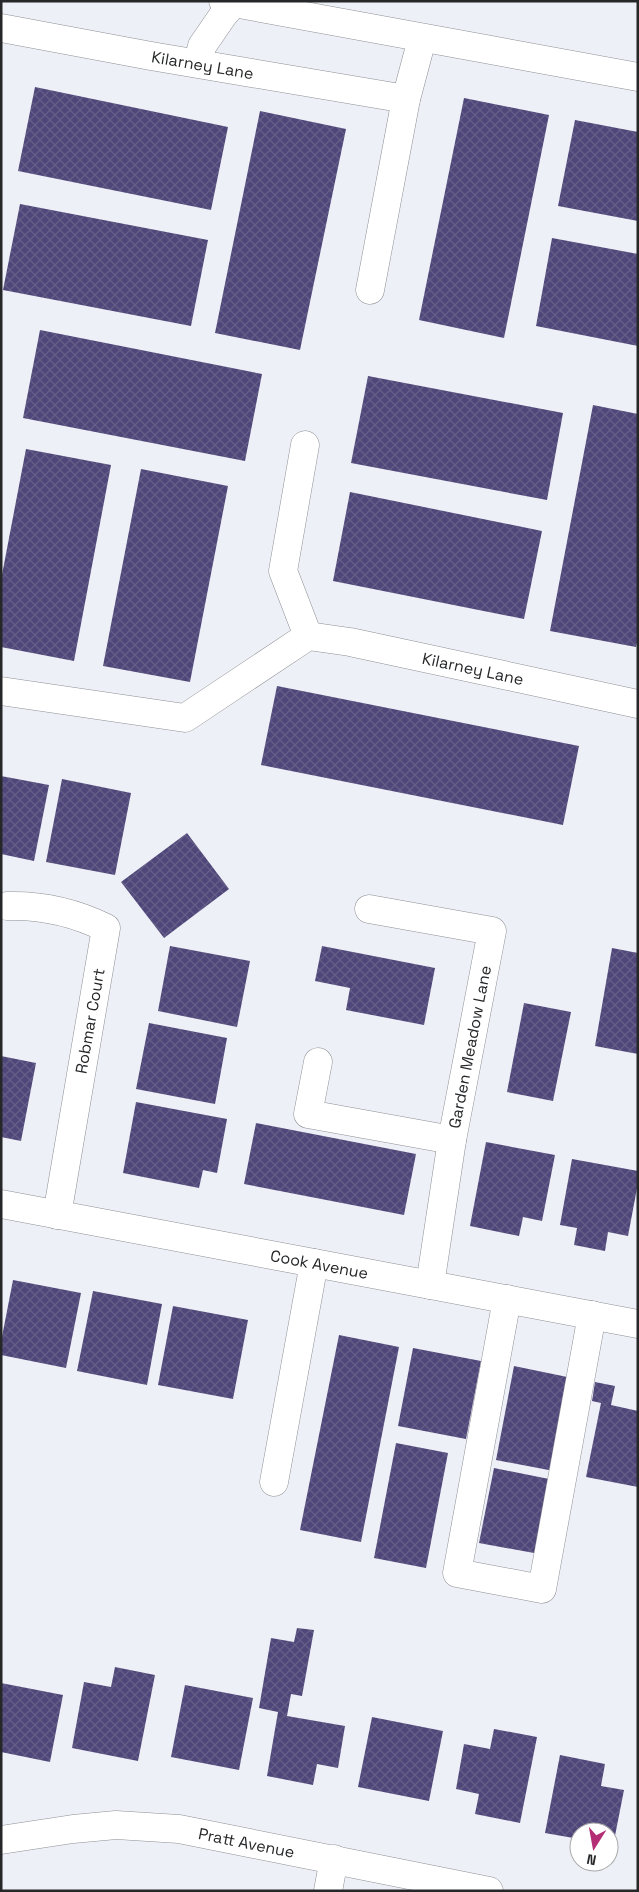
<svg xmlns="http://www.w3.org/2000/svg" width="639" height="1892" font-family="'Space Grotesk',sans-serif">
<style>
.building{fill:url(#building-cross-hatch)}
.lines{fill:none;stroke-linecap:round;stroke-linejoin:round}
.minor-casing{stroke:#8d9095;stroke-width:29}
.minor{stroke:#fff;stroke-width:28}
.labels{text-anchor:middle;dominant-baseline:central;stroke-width:5;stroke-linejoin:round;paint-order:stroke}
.street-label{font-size:16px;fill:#262729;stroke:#fff}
</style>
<defs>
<pattern id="building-cross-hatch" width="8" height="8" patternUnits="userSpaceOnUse" patternTransform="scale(1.25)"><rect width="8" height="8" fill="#4f477a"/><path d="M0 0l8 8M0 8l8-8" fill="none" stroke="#655f88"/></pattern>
</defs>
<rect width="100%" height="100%" fill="#edf0f6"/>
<path class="building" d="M35,87L228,127L211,210L18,171Z
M464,98L549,115L504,338L419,320Z
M260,111L346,129L300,350L215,333Z
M575,120L638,132V221L558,206Z
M20,204L208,240L191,326L3,290Z
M552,238L638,254V346L536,326Z
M40,330L262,374L245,461L23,418Z
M368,376L563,413L547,500L351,463Z
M593,405L638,414V639L636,647L550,631Z
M26,449L111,465L74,661L1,647V580Z
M141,469L228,486L190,682L103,666Z
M350,492L542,531L524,619L333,581Z
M277,686L579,746L563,825L261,765Z
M1,776L49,785L34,861L1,854Z
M62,779L131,793L115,875L46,862Z
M187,833L229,889L164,938L121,882Z
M170,946L250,961L237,1027L158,1011Z
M322,946L435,968L424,1025L346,1010L350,988L315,981Z
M612,948L638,953V1054L595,1046Z
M524,1003L571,1012L553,1101L507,1092Z
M149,1023L227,1038L215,1104L136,1089Z
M1,1056L36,1063L21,1141L1,1137Z
M136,1102L227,1119L217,1173L203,1170L199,1188L123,1173Z
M256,1123L416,1154L404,1215L244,1184Z
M486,1142L555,1155L542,1221L523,1217L519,1236L470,1226Z
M572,1159L638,1171V1183L628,1236L608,1232L605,1251L574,1245L577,1228L560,1225Z
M13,1280L81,1293L66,1368L1,1355V1342Z
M93,1291L162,1304L147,1385L77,1371Z
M173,1306L248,1320L233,1399L158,1385Z
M339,1335L399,1347L361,1542L300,1530Z
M413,1348L481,1361L466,1439L398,1426Z
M514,1366L577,1379L559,1472L496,1460Z
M595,1382L615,1386L611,1405L638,1411V1487L586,1477L601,1403L592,1401Z
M396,1443L448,1453L426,1568L374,1558Z
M494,1468L559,1481L545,1555L479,1543Z
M297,1628L314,1630L302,1696L291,1694L287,1716L345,1726L338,1768L317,1764L313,1785L267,1776L278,1712L259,1708L271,1638L294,1642Z
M115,1667L155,1675L138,1761L72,1748L84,1682L111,1687Z
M1,1683L63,1695L50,1762L1,1752Z
M185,1685L253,1698L239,1770L171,1757Z
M372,1717L443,1731L429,1801L358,1787Z
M494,1729L537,1737L520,1823L475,1814L479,1794L456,1789L464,1744L490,1749Z
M560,1755L605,1764L601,1786L624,1790L613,1846L609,1845V1832H579V1839L545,1833Z"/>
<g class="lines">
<g class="minor-casing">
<g id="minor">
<path d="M223,1L638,77"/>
<path id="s1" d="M1,28L151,56L406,99"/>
<path d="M198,63L202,46L224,14L234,3"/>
<path d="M370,290L406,99L422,39"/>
<path d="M305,445L283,571L308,636"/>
<path id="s2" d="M1,691L185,718L308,636L350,642L638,704"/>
<path d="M7,906C42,905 74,912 106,928L57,1215"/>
<path d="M369,909L492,931L452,1140L430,1285"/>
<path d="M318,1062L308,1114L452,1140"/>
<path id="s3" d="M1,1204L638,1324"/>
<path d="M507,1299L457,1573L542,1589L592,1315"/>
<path d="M274,1482L314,1263"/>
<path id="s4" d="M1,1840L73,1829L116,1825L179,1829L489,1891"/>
<path d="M328,1891L334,1859"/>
</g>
</g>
<use href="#minor" class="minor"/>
</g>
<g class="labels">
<g class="street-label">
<text stroke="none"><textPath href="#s1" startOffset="205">Kilarney Lane</textPath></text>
<text stroke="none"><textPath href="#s2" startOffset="502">Kilarney Lane</textPath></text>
<text transform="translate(90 1021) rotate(-80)">Robmar Court</text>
<text transform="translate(470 1047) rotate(-79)">Garden Meadow Lane</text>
<text stroke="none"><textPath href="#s3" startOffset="324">Cook Avenue</textPath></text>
<text stroke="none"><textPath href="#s4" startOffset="248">Pratt Avenue</textPath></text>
</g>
</g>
<rect width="639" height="1892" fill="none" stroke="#262729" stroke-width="5"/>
<g transform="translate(594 1847) rotate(191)"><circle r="24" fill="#ffffff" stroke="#a8a9a9"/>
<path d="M0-4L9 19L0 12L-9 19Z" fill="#b32e74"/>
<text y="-8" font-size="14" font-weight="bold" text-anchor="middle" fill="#262729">N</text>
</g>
</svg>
